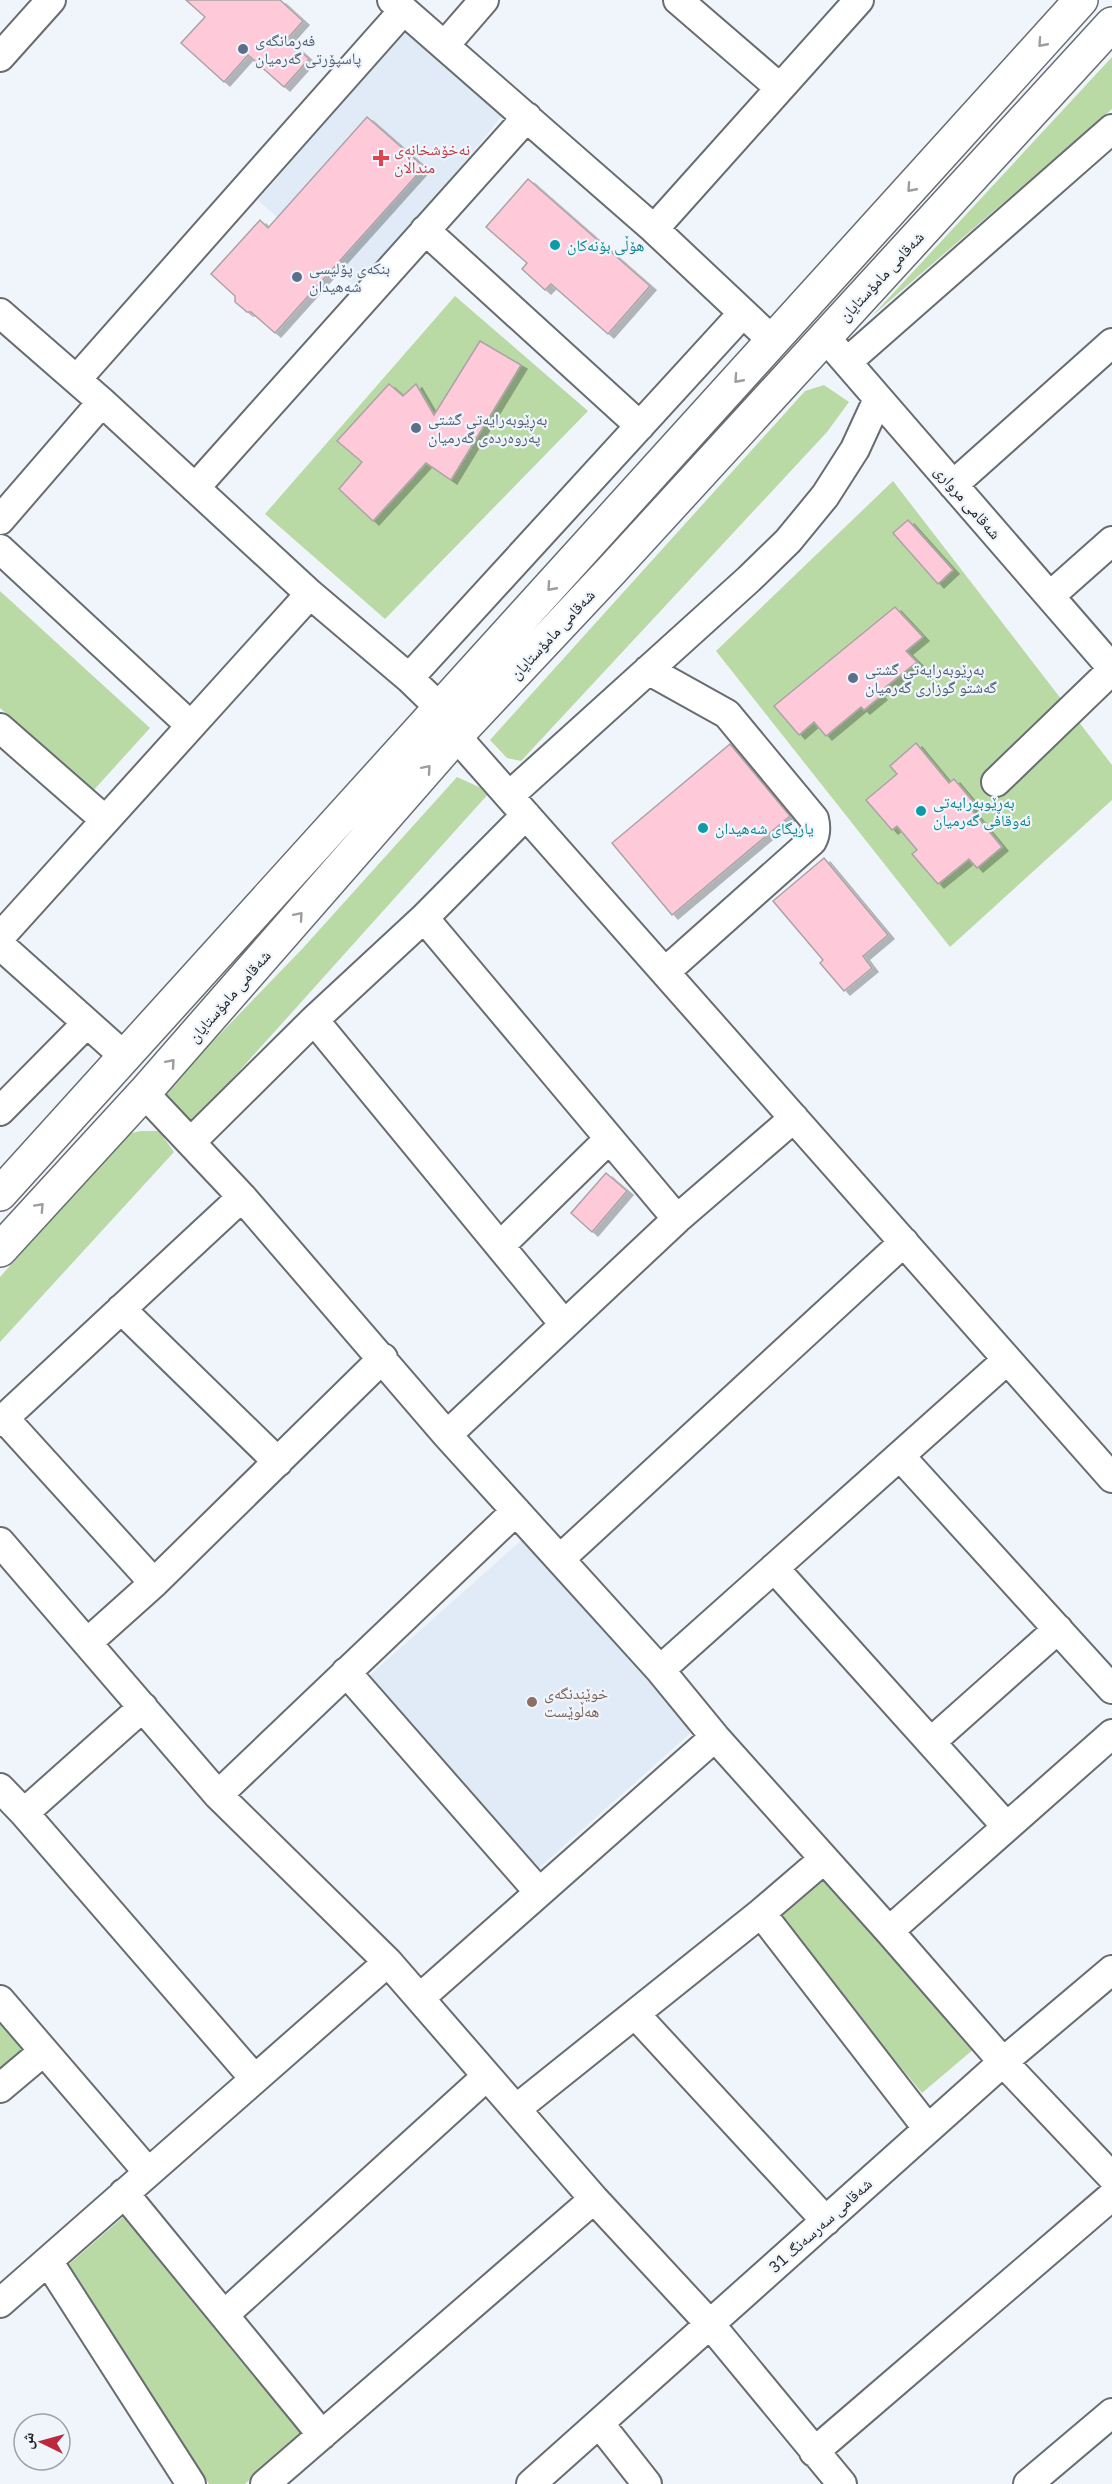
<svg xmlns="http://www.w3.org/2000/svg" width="1112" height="2484" font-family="'IBM Plex Sans','Noto Naskh Arabic',sans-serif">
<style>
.built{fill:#e0ebf7}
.green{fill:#b9daa5}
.building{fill:#fecada;stroke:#aca3a6;stroke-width:1.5;filter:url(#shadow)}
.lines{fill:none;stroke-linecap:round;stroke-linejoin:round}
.minor-casing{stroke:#686d72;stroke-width:32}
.major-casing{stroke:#686d72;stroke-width:36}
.minor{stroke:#fff;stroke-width:28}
.major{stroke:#fff;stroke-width:33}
.oneway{stroke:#9c9d9f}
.service-dot{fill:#5c6f8a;stroke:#f0f5fb;stroke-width:2}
.health-dot{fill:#e0444e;stroke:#f0f5fb;stroke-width:2}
.culture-dot{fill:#0f9aa8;stroke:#f0f5fb;stroke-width:2}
.education-dot{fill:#8d6e63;stroke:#f0f5fb;stroke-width:2}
.labels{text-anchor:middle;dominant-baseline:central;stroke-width:4.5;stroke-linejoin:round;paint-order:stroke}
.service-label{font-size:16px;fill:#4e5e75;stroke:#f0f5fb;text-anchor:start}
.health-label{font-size:16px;fill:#be3a42;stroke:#f0f5fb;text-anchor:start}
.culture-label{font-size:16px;fill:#0d838f;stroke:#f0f5fb;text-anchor:start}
.street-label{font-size:16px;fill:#242629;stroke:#f0f5fb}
.education-label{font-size:16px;fill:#785e54;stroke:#f0f5fb;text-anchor:start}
</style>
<defs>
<filter id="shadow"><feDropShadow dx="6" dy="4" stdDeviation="0" flood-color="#0004"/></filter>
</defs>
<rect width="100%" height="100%" fill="#f0f5fb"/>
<path class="built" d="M406,30L501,117L361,292L258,200Z
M526,1536L695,1729L539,1868L369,1676Z"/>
<path class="green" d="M1112,57V109L872,316Z
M455,296L588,411L385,619L265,514Z
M824,385L849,402L827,432L521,761L507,758L490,740L805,391Z
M893,481L1112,765V800L950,947L716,651Z
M0,591L150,728L92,792L0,708Z
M457,777L490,792L197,1118L187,1121L166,1099V1090L303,948Z
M141,1131H159L174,1152L0,1342V1277L127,1134Z
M829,1874L975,2048L922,2093L777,1918Z
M0,2022L23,2049L0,2067Z
M123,2217L303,2431L245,2484H209L66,2267Z"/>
<path class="building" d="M186,0H280L303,21L287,39L309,59L284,87L248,55L224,82L181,43L205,17Z
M367,117L424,167L275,333L251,312H247L235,302V296L211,274L260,220L268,228Z
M528,179L650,286L608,334L551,284L545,290L522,269L527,263L486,227Z
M480,341L521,365L451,480L426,463L373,521L339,489L362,462L337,441L389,384L403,396L416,384L434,415Z
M908,520L953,570L938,584L893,533Z
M895,607L923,637L906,651L917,662L878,693L881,696L864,710L861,707L826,736L814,722L799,735L774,706Z
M916,743L949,783L954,779L975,804L970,808L1002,847L977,868L969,859L938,884L912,854L917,850L897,826L892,830L866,800L897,774L890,766Z
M730,744L790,816L672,915L612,843Z
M824,858L888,935L863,956L872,968L844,991L820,963L823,960L773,901Z
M606,1173L627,1191L592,1232L571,1213Z"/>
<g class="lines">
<g class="minor-casing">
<path id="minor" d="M392,0L654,229L773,341
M678,0L780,88
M445,45L484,0
M0,57L51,0
M654,229L859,0
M425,230L640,426
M0,313L102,402L310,594L409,678L440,708
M825,337L1112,668
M847,362L1112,129
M77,379L403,11
M953,485L1112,343
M195,488L527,117
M0,520L102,402
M0,549L190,725
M1050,596L1112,541
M648,670L727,714L814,819C816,827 816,834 812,841L665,972
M409,678L743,313
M0,728L105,820
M456,736L1112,1478
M996,782L1112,670
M509,796L749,579L788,541L825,496L855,449L878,399
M424,918L677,1219
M0,937L310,594
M0,945L124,1056
M314,1020L564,1324
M144,1093L242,1197L447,1435L660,1670L715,1737L889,1931L1003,2062L1112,2177
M0,1111L87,1023
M192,1141L314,1020L424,918L526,815
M500,1246L609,1139
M121,1309L278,1462
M4,1418L154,1583
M0,1422L242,1197
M447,1435L677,1219L794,1118
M900,1456L1112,1689
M0,1542L218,1795L388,1962L594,2199L709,2323L842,2484
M560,1559L904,1242
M774,1568L1006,1826
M87,1643L154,1583L383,1358
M660,1670L1007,1360
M346,1672L538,1891
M931,1742L1058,1629
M0,1788L24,1813L254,2078
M218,1795L516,1511
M24,1813L143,1707
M761,1913L928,2129
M889,1931L1112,1734
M420,1998L715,1737
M0,2000L148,2172
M635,2014L826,2221
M0,2088L44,2051
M516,2109L761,1913L824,1859
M124,2193L322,2435
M48,2261L191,2484
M0,2303L388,1962
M224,2315L487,2076
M599,2423L647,2484
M814,2452L1112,2196
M265,2484L594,2199
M531,2484L1003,2062L1112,1970
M1028,2484L1112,2413"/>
</g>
<g class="major-casing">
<path id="major" d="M0,1194L1081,0
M0,1250L144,1093L456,736L611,571L1112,24"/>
</g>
<use href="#minor" class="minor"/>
<use href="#major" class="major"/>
</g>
<defs><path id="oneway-chevron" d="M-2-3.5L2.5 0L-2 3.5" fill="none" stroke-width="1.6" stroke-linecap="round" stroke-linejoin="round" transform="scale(1.5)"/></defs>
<g class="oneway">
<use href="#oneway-chevron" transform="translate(1042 43) rotate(132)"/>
<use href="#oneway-chevron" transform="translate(911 188) rotate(132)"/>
<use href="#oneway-chevron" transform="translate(738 379) rotate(132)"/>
<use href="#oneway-chevron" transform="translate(551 587) rotate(132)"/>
<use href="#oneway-chevron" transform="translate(427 769) rotate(-49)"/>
<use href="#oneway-chevron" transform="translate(299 916) rotate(-49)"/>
<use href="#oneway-chevron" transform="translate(171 1063) rotate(-49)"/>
<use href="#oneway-chevron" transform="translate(40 1207) rotate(-47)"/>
</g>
<g class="service-dot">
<circle cx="243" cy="49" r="6"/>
<circle cx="297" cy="277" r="6"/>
<circle cx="416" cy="428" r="6"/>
<circle cx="853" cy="678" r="6"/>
</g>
<path class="health-dot" d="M378 149h6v6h6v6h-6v6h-6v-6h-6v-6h6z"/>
<g class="culture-dot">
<circle cx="555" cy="245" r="6"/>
<circle cx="921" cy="811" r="6"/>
<circle cx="703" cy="828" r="6"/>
</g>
<circle class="education-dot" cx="532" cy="1702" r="6"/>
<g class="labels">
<g class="service-label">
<text x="255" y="40">فەرمانگەی<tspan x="255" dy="18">پاسپۆرتی گەرمیان</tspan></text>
<text x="309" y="268">بنکەی پۆلیسی<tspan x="309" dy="18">شەهیدان</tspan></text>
<text x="428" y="419">بەڕێوبەرایەتی گشتی<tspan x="428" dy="18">پەروەردەی گەرمیان</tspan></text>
<text x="865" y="669">بەڕێوبەرایەتی گشتی<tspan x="865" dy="18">گەشتو گوزاری گەرمیان</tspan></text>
</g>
<g class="health-label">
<text x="394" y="149">نەخۆشخانەی<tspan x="394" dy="18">منداڵان</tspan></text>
</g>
<g class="culture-label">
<text x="567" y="245">هۆڵی بۆنەکان</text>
<text x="933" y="802">بەڕێوبەرایەتی<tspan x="933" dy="18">ئەوقافی گەرمیان</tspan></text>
<text x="715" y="828">یاریگای شەهیدان</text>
</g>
<g class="street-label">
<text transform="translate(881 276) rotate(-47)">شەقامی مامۆستایان</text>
<text transform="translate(968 502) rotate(49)">شەقامی مرواری</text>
<text transform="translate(552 634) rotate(-47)">شەقامی مامۆستایان</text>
<text transform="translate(229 996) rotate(-49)">شەقامی مامۆستایان</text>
<text transform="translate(820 2225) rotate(-42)">شەقامی سەرسەنگ 31</text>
</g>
<g class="education-label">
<text x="544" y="1693">خوێندنگەی<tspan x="544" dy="18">هەڵوێست</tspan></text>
</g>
</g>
<g transform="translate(42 2442) rotate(275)"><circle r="28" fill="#f0f5fb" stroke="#9ea2a7" stroke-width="1.5"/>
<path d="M0-4.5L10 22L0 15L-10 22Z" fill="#ba293e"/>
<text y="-9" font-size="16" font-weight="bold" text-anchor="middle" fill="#242629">ش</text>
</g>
</svg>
